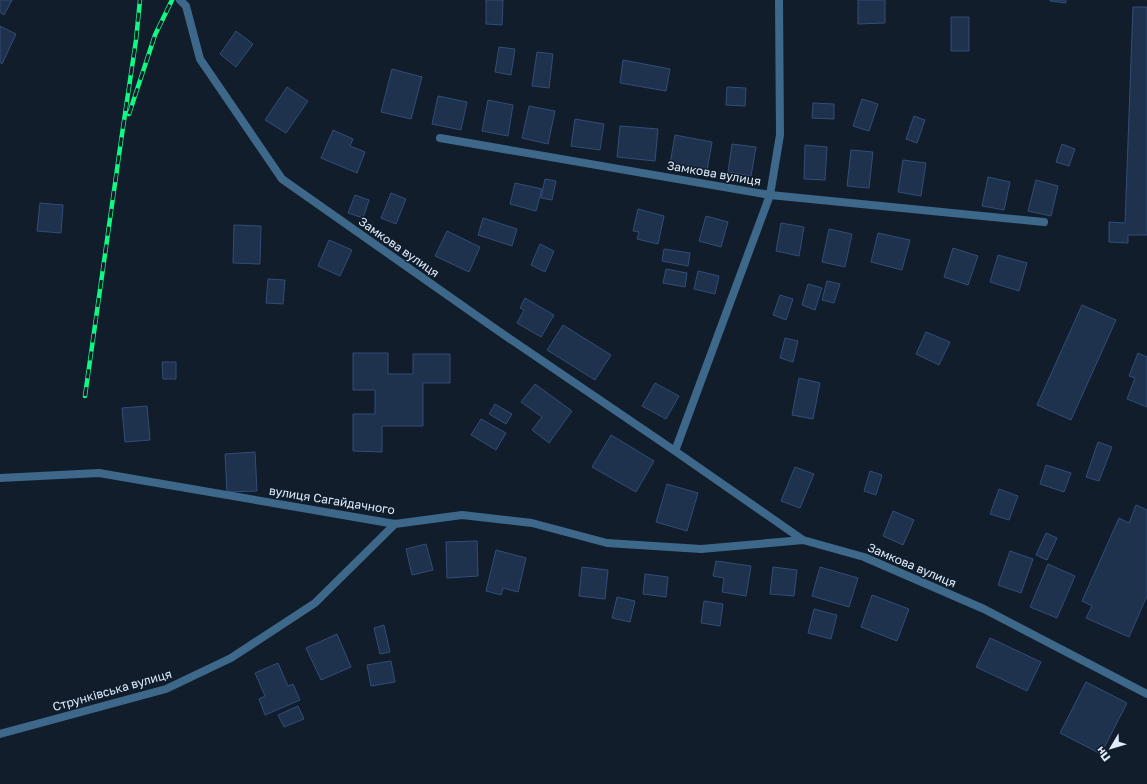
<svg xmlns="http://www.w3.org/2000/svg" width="1147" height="784" font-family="'Golos Text',sans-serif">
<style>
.building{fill:#1e314d;stroke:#314d78}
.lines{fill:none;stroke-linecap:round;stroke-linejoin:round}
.street{stroke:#3e688a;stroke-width:8}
.rail-casing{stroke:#0dfb85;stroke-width:4.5}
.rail{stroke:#121d2c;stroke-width:3;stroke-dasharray:9;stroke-linecap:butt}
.labels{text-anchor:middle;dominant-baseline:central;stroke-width:3;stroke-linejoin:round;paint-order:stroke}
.street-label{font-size:12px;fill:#deedfe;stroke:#121d2c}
</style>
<rect width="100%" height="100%" fill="#121d2c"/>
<path class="building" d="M0,0H12L4,15L0,12Z
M486,0H503L502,25L486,24Z
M858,0H885V23L858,24Z
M1050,0H1066V3L1050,1Z
M1133,7H1147V235H1128V243L1109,242V222L1125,223Z
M951,17H969V51H951Z
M0,26L16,34L2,64L0,62Z
M236,31L253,44L236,67L220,54Z
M499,47L515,49L511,75L495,72Z
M537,52L553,54L549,88L532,86Z
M623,60L670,69L666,91L620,83Z
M392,69L422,77L411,119L381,112Z
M287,87L308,101L286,133L265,120Z
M727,87L746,88L745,106L726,105Z
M438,96L467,102L461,130L432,124Z
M862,99L878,104L869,131L853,126Z
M488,100L513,105L508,136L482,131Z
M813,103L834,104V119L812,118Z
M529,106L555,111L548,144L522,138Z
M914,116L925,120L917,143L906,139Z
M575,119L604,124L600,150L571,146Z
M620,126L658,129L655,161L617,157Z
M333,130L353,139L350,146L365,152L357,173L321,158Z
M675,135L712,142L707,171L670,164Z
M732,144L756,147L751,176L728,172Z
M1062,144L1075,149L1069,166L1056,162Z
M805,145L827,147L825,180L804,179Z
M851,150L873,152L869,188L847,186Z
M903,160L926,163L921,196L898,192Z
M988,177L1010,182L1004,210L982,206Z
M545,179L556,181L552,200L541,198Z
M1036,180L1058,186L1051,216L1028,211Z
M515,183L542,189L536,211L510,204Z
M391,193L406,199L396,224L381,218Z
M355,195L369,200L363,218L348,213Z
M40,203L63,205L61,233L37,231Z
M638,209L664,216L658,244L637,239L639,232L633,231Z
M706,216L728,222L721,247L699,241Z
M483,218L517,229L512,246L478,235Z
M781,223L804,227L799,256L776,251Z
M234,225L261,226L260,264L233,263Z
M829,229L852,234L845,267L822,262Z
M447,231L480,247L469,272L435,256Z
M878,233L910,240L902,270L871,262Z
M329,240L352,250L340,276L318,266Z
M540,244L554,251L545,272L531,265Z
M953,248L978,256L968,285L944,277Z
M664,249L690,253L688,266L662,261Z
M998,255L1027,263L1019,291L990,282Z
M666,269L687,273L685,287L663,283Z
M698,271L719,276L715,294L694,289Z
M268,279L285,280L283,304L266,303Z
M827,281L840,284L834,303L822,300Z
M808,284L822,288L815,310L802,305Z
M780,295L793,299L786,320L773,315Z
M525,298L554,315L541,337L517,323L524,310L520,308Z
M1082,305L1116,320L1071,420L1037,405Z
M563,325L611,355L595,380L547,350Z
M926,332L950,342L939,365L916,354Z
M785,338L798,341L793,362L780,358Z
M353,353H388V374H413V354H450V383H423V426H382V452L353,451V414H375V390H353Z
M1138,353L1147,357V407L1127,399L1135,378L1129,376Z
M162,362H176V379H163Z
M799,378L820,383L813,419L792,415Z
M655,383L679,396L666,419L642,406Z
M535,384L572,411L549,443L532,430L542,417L521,402Z
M495,404L512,414L506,424L489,414Z
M147,406L150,440L125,442L122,408Z
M481,419L506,433L496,450L471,435Z
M611,435L654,461L636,492L592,467Z
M1098,442L1112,447L1099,481L1086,477Z
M255,452L257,491L227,492L225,454Z
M1046,465L1071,473L1064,492L1040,484Z
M795,467L814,474L800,508L781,501Z
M870,471L882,475L876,495L864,491Z
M667,484L698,493L687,531L656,522Z
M999,489L1018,496L1009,520L990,514Z
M1136,505L1147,510V596L1129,637L1086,618L1092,606L1082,601L1119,518L1129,523Z
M893,511L914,520L903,545L883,536Z
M1046,533L1057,538L1047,560L1036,555Z
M477,541L478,576L447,578L446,542Z
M426,544L433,570L412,575L406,549Z
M496,550L526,558L518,592L503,588L501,595L486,591Z
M1010,551L1033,559L1021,593L998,585Z
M716,561L751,566L746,596L722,592L724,578L713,576Z
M1048,564L1075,576L1057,618L1030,607Z
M582,567L608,570L605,599L579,596Z
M773,567L797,570L794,596L770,594Z
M820,567L858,578L849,607L812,596Z
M645,574L668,577L666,597L643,594Z
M872,595L909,609L897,641L861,627Z
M617,597L635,601L630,622L612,618Z
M704,601L723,604L720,626L701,623Z
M814,609L837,615L831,639L808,633Z
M384,625L390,652L380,654L374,628Z
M337,634L351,667L321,680L306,648Z
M990,638L1041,662L1027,691L976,667Z
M391,661L395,682L371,686L367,665Z
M278,663L288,686L293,684L300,700L265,715L259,699L265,696L255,673Z
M1086,682L1127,703L1101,754L1060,733Z
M298,706L304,719L284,727L278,715Z"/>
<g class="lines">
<path class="street" d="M180,0L186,6L200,59L282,179L497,330L675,451L803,540L864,557L984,609L1147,694
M440,138L770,195L1044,222
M675,451L770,195L780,135L779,0
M0,478L99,473L395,524L462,515L532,523L607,543L701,549L803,540
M0,734L166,689L231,658L315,603L395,524"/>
<g class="rail-casing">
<path id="rail" d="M129,114L155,35L172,0
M85,396L121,141L136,40L140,0"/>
</g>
<use href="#rail" class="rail"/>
</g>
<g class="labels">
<g class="street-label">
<text transform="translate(714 173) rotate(10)">Замкова вулиця</text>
<text transform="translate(399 247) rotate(35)">Замкова вулиця</text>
<text transform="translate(332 500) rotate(9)">вулиця Сагайдачного</text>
<text transform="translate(912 565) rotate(23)">Замкова вулиця</text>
<text transform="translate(112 690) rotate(-16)">Струнківська вулиця</text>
</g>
</g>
<g transform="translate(1111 748) rotate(232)" stroke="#121d2c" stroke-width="3" paint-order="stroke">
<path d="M0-3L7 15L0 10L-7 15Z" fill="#deedfe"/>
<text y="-6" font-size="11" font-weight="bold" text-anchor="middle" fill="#deedfe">Пн</text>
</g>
</svg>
